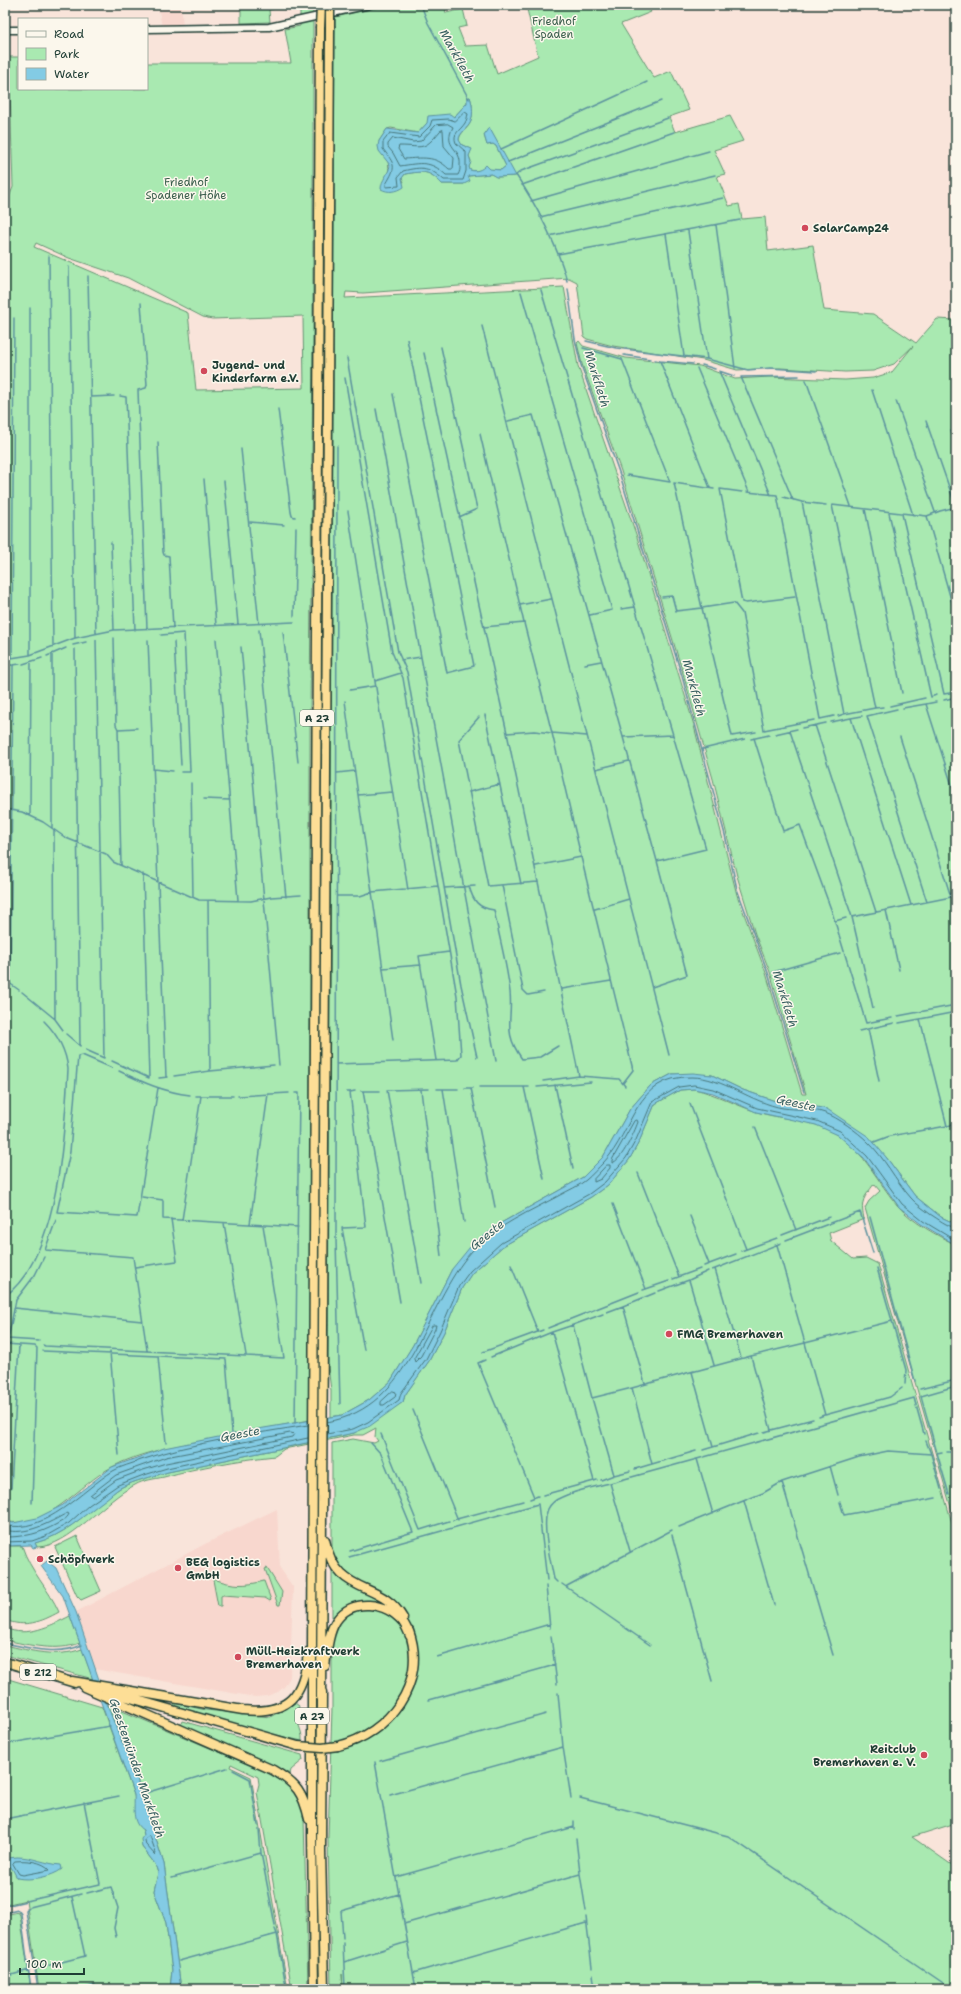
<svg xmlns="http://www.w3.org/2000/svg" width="961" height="1994" font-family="'Shantell Sans',sans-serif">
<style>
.built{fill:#f8d7ce}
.green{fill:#a9e9b1;stroke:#649372;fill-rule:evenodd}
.water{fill:#83cbe4;stroke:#5b929e}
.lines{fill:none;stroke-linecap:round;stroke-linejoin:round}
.shore{stroke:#47767a;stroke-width:1}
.stream{stroke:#5b929e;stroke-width:1.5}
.secondary-casing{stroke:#1f3d34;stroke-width:9}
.highway-casing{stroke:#1f3d34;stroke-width:11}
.secondary{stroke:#fbf7ec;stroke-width:6}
.highway{stroke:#fdde96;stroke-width:8}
.highway-bridge-casing{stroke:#1f3d34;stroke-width:11;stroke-linecap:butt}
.highway-bridge{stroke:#fdde96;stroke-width:8}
.poi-dot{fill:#d1495b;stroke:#fbf7ec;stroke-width:1.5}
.labels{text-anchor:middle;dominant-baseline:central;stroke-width:3;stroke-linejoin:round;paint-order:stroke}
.shield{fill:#fbf7ec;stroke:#61756b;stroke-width:1}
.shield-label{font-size:10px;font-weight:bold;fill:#1f3d34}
.park-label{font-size:11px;fill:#3b5f4d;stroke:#fbf7ec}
.poi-label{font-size:11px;font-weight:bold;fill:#1f3d34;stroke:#fbf7ec;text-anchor:start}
.water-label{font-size:12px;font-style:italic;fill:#386060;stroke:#fbf7ec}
</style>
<rect width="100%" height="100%" fill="#f9e4da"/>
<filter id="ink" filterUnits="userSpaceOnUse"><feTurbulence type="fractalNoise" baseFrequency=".025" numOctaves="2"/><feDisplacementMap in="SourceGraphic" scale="8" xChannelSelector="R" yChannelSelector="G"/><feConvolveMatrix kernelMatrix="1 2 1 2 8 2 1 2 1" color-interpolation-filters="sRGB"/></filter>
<g filter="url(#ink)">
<path class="built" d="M158,5H181L183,26L162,27Z
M277,1509L280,1568L293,1587L290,1677L285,1686L278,1692L267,1696L255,1697L94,1669L76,1612L205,1544Z"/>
<path class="green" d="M241,5H287L269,10L270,22L241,23Z
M300,5H313V327L310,717V1420C274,1427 238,1433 202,1441C174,1446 138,1453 112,1467C80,1483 46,1532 5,1521V208L13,187L9,57H19V89H147V63H291L285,29L300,26ZM36,243L69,258L128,278L203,317L212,319L303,316L304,388L196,390L188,313L34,247Z
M389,5H444L446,13L463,9L467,26L458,28L465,46L488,45L497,74L538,56L526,5H647L651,12L621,24L654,78L671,71L689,110L669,117L675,132L730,116L743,141L714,150L725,174L717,176L729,206L739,204L742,219L765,217L768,251L813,245L824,310L873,314L916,343L937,319L956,320V1224L941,1217L915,1196L886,1157L807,1105L784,1104L743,1090L712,1075L672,1074L651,1085L630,1109L603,1157L583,1177L501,1223L452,1269L413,1345L390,1382L369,1400L342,1415L331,1417V1390L328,1367L335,17ZM470,97C473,105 474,118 469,125C465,131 459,134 459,141L462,145L471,149L469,156L471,161L469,167L470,170C477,172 492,168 501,170L506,166L496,146L493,144L487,145L484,135L489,128L515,176L497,177L491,174L468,176L464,184H442C429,170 423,171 405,174L402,178L404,182L384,179C395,167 384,154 379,141L387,129L391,128L418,133L427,123L454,117L467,103V98ZM569,278L577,282L584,337L587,339L613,346L703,360L737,370L780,368L845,372L873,371L894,364L913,346L892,372L873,378L845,380L770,377L735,379L700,366L626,358L583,346L579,341L577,343L582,364L621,471L682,670L713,779L737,876L755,934L770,972L806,1094H802L766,973L737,895L693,722L637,537L578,366L564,287L345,298L346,292L363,293Z
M694,1089C717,1094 735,1105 757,1112C783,1120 814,1119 838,1135C865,1152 878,1183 898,1206C913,1223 937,1235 956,1245V1525L865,1208L869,1201L880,1191L874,1184C864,1198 860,1200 864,1219L829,1233L831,1241L853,1259L866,1258L878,1264L956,1537V1823L912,1837L956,1868V1989H343L342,1974L343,1989H331L328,1838L332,1709V1443L353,1439L374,1443L378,1441L375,1437L376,1428L363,1435H354L284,1449L275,1456C237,1460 200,1467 164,1477C155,1479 143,1480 135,1485C104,1500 69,1547 37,1547L35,1543C63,1536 83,1516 105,1499C110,1496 115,1491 120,1488C135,1480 152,1477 168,1472L354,1433L403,1402L405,1395L429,1361L444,1332L462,1288L472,1273L503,1246L591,1197L608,1185L629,1160L639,1142L655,1104L680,1090Z
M77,1536L101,1591L81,1600L77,1596L55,1547Z
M5,1546H22C30,1571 49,1589 59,1612C41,1622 25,1628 5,1620Z
M267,1568L282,1592L280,1605H278L265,1569Z
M214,1579C233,1586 245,1586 264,1581L271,1600L270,1601L265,1598L223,1595L221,1596V1606H218L213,1580Z
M70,1616L80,1643C57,1652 29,1645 5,1640V1628C27,1638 50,1626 70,1616Z
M5,1645C31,1651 57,1658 82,1649L93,1679L5,1655Z
M5,1678L102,1707L134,1795L144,1835L142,1847L155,1864L158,1873L154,1891L166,1923L172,1970L170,1989H39L26,1900L5,1905Z
M174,1703L206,1710L270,1717L295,1703L299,1706C293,1723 303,1727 302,1741L271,1734L174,1706Z
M108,1705L262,1770L280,1780L289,1786L299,1799L304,1818L308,1989H292L257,1792L259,1784L258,1777L231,1764L230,1767L251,1777L288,1989H181L164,1864L138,1784L137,1767L122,1743Z
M182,1721L302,1755L303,1760L291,1770L290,1774L253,1756L180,1726Z
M18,1912L20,1915L31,1989H5V1915Z"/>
<path class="water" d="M470,97C473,105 474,118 469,125C465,130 459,134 459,140L462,145L472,149L469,156L471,162L469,167L470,170C476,172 482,170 486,165L490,169L501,170L506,166L496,146L493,144L487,145L484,135L489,127L516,176L496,177L491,174L468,176L470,181L464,184H442C429,170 424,171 405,174L402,178L404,187C397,192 388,193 381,189C381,179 389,175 390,165L379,151L378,146L379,141L387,129L418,133L427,123L428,116L450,114L454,117L467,103V98Z
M693,1073L712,1075L743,1090L784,1104L807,1105L827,1109L869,1137L886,1157L915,1196L941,1217L956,1224V1245L921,1224L899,1207L864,1158L838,1135L816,1125L756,1112L713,1093L694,1089L680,1090L655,1104L639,1142L629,1160L608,1185L591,1197L503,1246L472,1273L462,1288L444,1332L429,1361L405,1395L403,1402L370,1426L354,1433L168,1472C152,1477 135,1480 120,1488C115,1491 110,1496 106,1499C83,1516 63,1536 35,1543L37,1547L33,1548L31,1545L5,1546V1521L13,1523L37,1518L63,1505L112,1467L164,1448L258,1429L342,1415L369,1400L390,1382L413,1345L452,1269L470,1247L501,1223L583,1177L603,1157L630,1109L651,1085L672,1074Z
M47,1561L56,1568L76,1612L110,1712L122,1743L137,1767L138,1784L164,1864L181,1989H170L172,1970L166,1923L154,1891L158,1873L155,1864L142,1847L141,1839L144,1835L143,1830C131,1823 135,1807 134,1795L63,1596L41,1566Z
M17,1857C33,1857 46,1864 61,1865L62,1869C52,1877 30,1881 17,1878L13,1870L6,1861L8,1858Z"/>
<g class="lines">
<path class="shore" d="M465,112L468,114C467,117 467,120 465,123C460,131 452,133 456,143L466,152V171L463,180H444C429,167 423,166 403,171L398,177L399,186L386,187V184C397,166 395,165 383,149V142L390,133L419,137L430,126L432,120L449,119L455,121Z
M448,124L453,127C442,148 462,147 460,166C460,170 460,171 458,175H446C430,160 421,163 400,166L393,153L388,147V144L393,138L413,142L421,141L436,125Z
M443,130L444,146L454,158L453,169H449C435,155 422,158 404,159L398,149L399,146C423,146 423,152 440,131Z
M637,1120L638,1122C634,1133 622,1160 612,1163V1160L634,1121Z
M607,1165H610V1168L601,1179L594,1182V1179Z
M433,1325H436L435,1329L421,1356L415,1362L414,1359Z
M393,1391L396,1392L395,1397L384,1405H381V1402Z
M327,1422C414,1407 422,1307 472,1251C495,1226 531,1211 560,1195C569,1190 579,1186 586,1180C592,1175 598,1168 604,1162C634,1131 634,1075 692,1077C722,1077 752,1103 783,1108C797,1110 811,1108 825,1113C837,1117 858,1132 867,1141C885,1158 895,1180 911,1198C916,1204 924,1209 930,1214C938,1219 947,1226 956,1228
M291,1433L294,1434L292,1437L166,1463L140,1471L116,1480L93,1497L90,1495L116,1475L166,1457Z
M327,1434L353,1429L368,1422L399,1400L401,1393L426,1359L440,1331L459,1286L470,1271L501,1243L589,1194L605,1182L626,1158L636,1140L652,1102L679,1087L694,1085L713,1089L757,1108L817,1121L840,1131L867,1156L902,1204L923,1221L956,1241
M5,1525C44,1536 83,1489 113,1471C121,1466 132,1464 141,1460C195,1442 253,1434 308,1425
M5,1530C26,1536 49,1523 67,1513L69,1514C67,1519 62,1521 57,1524C39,1534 25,1537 5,1537
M5,1542L32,1541L46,1536L69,1523L89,1505L118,1485L141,1476L167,1468L308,1438
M150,1836L156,1853L155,1855L146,1845L145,1840Z
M15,1861C26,1860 43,1861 50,1870L23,1875L19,1874L13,1864Z"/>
<path class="stream" d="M421,5L428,23L469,99
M501,149L647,82
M508,162L661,101
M516,175C536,204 558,247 567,281
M516,175L521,171L668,118
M522,185L674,132
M531,201L709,151
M540,217L715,175
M716,225L735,368
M688,231L707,359
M666,234L684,356
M549,236L723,198
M558,254L740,220
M49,256L53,646
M69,267L75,638
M88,276L96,633
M568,289L575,339L581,365L620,475L682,676L725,835L737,889L768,973L804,1092
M541,290L673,735
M521,292L612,610L590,615
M141,303L147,385L146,388L138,390L147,629
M30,308V655
M482,326L669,1055
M586,341L616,348L707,359L748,370L770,368L816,371
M441,347L477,509L459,517
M583,348L622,359L670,482L627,475
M424,353L507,733
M624,355L650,359
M347,358L398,652L407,672L461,985L477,1057
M655,360L660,361L710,488
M660,361L693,364
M702,365L715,369
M697,368L749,492
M734,376L719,371L771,495
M345,378L392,652L403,678L438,886L372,892L393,1040
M806,380L851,506
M872,390L913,515
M393,394L447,673L474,666L407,339
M120,396L126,397L135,630
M91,397L114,396
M896,401L935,512
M278,409L291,512L292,516L295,517
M376,409L421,657L401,660
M508,421L533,415L623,737
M926,421L956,507
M951,431L956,445
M480,434L524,623L484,627
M158,442L163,552L164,555L169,556L173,628
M337,446L336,1239L340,1404
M241,449L259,624
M204,479L216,625
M224,481L238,624
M742,492L720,489L742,602L746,603L795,597
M747,492L777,495L820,719L834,716
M783,497L802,502
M793,500L741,377L799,376
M826,505L802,502L844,714L875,708
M956,507L940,511L927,516L956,617
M865,509L902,693
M348,511L408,890
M889,513L931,697L936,695
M902,514L944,694L950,693
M250,522L284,525
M111,542L114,630
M662,597L672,596L676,611L702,608L674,483L714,489
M520,605L551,599
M621,609L635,607
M294,616L296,528
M259,630L286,897
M283,632L298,762
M161,635L184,633L190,770V772H181
M114,638L116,725L118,729L121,865
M216,639L238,900
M148,640L166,1077
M174,642L181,765
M73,645L86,642
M241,647L279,1065
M75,649L80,1046
M52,654L66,648
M47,656L52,654V828
M421,657L496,1061
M12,658L14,318
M5,659L30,655L75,638L114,630L294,622
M23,664L42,658
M585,664L601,661
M5,665H13L10,983
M13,665L20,664
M375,681L401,673
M350,690L375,686
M955,692H956
M954,698L956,705
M944,700L956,697
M345,701L358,795
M926,704L936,702
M890,706L925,698
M883,707L875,708L832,505L927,516
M903,708L926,704L956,798
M897,709L867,716L927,902
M485,715L521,884
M838,716L844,714
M479,717L459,740L488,886L538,882L507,733L534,731L552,733L524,623
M851,718L862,716
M831,722L851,718L911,905
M815,725L876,912
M802,728L826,723
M118,729L137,728
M790,731L852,917L956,896
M756,732L732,736L702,608L734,603L742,613L764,730L814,720
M775,734L797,729
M900,737L951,897
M754,738L783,831L800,825L832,912L866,1023L892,1018
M751,739L769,735
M703,749L745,739
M153,769L173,771
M596,769L629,761
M337,773L355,771
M191,783L193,897
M469,792L500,784
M204,799L230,800
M5,809L22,812L43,822L66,838L106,854L113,862L199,900L251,901L271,897L301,895
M30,815L31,661
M54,830L55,1019L63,1030
M581,856L552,733L587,736
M536,866L581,857L633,1070L623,1083
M538,882L579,1076
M502,885L523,990L528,995L544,992
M469,886C473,901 478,908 494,910C499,937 507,964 510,992C513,1021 502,1031 522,1059L540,1057L558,1046
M444,888L475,886
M337,896H360L372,892L358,795L392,792
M208,901L210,1071
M595,909L629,899
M886,910L899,970
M852,917L873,1008
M835,921L846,918
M383,968L421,965
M773,972L840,953
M5,980L19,990
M652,987L687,975L657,861L706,849L673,735L623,737L657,861
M562,989L611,981
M22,992L55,1019
M898,1016L956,1005
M920,1019L956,1012
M868,1029L879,1081
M859,1031L894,1023
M66,1034L80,1046
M86,1050L104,1058L96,640
M436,1060L419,956L449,952
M112,1061L149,1078L143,874
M336,1064L457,1060L461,1055L457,996L438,886
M112,1068L82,1055L78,1056L70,1152L57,1212L137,1217L158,1088
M119,1071C142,1082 164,1092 190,1095
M174,1076L210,1071L274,1065
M159,1078L168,1077
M543,1081L579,1076L619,1079L625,1086
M555,1085L573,1168
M479,1087H529
M524,1087L544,1179
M537,1087L591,1082
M465,1088H473
M471,1088L495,1207
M437,1089H443L464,1222
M443,1089H458
M421,1090L441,1256
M361,1091H380
M363,1091L400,1302
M347,1092H350L366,1227L342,1228L364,1350
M350,1092L355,1091
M196,1096H233
M238,1096L289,1093
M690,1104L746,1249
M947,1126L956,1124
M755,1127L796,1230
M874,1142L890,1136L947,1126L920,1019L899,1023
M638,1173L679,1277
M142,1197L163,1200V1219L298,1227
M613,1204L646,1289
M690,1216L709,1264
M870,1217L915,1381
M56,1220L45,1250L133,1257L147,1350
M182,1220L201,1096
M224,1223L246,1355
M250,1224L268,1094
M782,1235L829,1217
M786,1240L860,1212L873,1253
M741,1251L777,1238
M511,1265L538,1332
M704,1266L736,1254
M135,1267L177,1261L171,1219
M877,1268L906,1370L905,1384
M715,1269L781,1243
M712,1270L715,1269L741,1358
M673,1279L700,1269
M689,1280L708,1271
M421,1283L387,1090L429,1089
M643,1290L669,1281
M659,1291L689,1280L714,1365
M5,1296C59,1257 65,1131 68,1069C66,1050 57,1034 44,1021
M623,1306L655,1293
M14,1308L142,1321
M607,1312L623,1306L645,1384
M892,1321L805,1343L825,1415L890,1397L902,1388
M573,1325L603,1314
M548,1328L639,1292
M39,1341L8,1339L16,1300L35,1275L44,1257
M5,1344L35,1346L37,1348L32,1503
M43,1345L45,1346L284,1358L263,1225
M43,1351L226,1359L232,1434
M110,1352L119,1455
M483,1352L543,1330
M158,1356L166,1443
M491,1357L552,1332
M485,1360L478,1363L534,1497
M920,1389L956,1380
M592,1398L573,1325L552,1332L594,1481L597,1480
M413,1410L458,1520
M819,1417L824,1415
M295,1423L299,1093H295
M771,1430L751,1356L805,1343L777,1245
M764,1432L813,1419
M381,1434L420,1530L449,1521
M713,1447L692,1372L751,1356
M703,1450L759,1433
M942,1452L937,1453L921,1396L956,1386
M947,1452H956
M937,1453L949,1494
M931,1454L941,1489
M697,1459L914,1398L924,1434
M652,1464L632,1388L694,1371
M830,1466L838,1495
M635,1469L696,1451
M630,1471L614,1475L592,1398L632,1388
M601,1480L614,1475
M782,1482L833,1655
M610,1483L697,1459L713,1514
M11,1488L19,1345
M543,1495L594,1481
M530,1499L538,1496
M744,1501L774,1605
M840,1502L844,1515L936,1498
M453,1520L523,1501
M679,1527L763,1493L782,1482L859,1457L888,1451L931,1454L926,1441
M672,1535L712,1681
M350,1551L413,1532L381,1454L371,1443
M349,1557L538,1504L547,1580
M557,1582L554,1579C551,1562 541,1525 548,1509C551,1503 557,1499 562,1497C576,1490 594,1487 610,1483L630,1551
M562,1584L650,1645
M546,1586L550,1628
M567,1586L672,1530
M551,1636L557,1684
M5,1643C29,1648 58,1656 82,1645
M437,1657L550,1624
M558,1693L563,1747
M429,1700L555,1665
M5,1744L110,1726
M380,1761L546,1714
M375,1762L416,1989
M233,1770L250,1779L258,1825
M139,1795L227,1768
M390,1795L563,1747L571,1798
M580,1798L728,1836L952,1989
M5,1819L119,1796
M574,1827V1821
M259,1829L261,1853
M576,1839L580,1873
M396,1877L574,1827V1830
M172,1878L261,1853L275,1925
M87,1893L111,1887L118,1908L114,1928L116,1937
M5,1906L100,1884L84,1802
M5,1913L18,1910L21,1914L31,1989
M586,1917L592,1968
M404,1924L580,1874L586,1911
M275,1929L277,1934
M343,1938L341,1911L399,1894
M343,1943L345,1989
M179,1961L277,1934L286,1986
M344,1962L407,1942
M35,1969L26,1911L30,1907L81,1894
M413,1973L586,1923
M593,1974L595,1989
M5,1977L29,1970
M38,1989L35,1969L85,1956L72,1897
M81,1989L95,1985"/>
<g class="secondary-casing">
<path id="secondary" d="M147,29L269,27L369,5
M5,30H19"/>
</g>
<g class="highway-casing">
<path id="highway" d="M325,1540C336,1598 381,1579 403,1618
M5,1662L75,1683
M325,1666C327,1652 328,1634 336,1621C352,1597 386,1602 403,1622C406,1626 408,1631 410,1636
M72,1681L243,1710C289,1715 304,1695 308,1652
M84,1687L273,1770C297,1784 303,1793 309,1819
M106,1691L298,1746
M322,1692L321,1850L324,1989
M321,1697L330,27
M338,1746C389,1734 428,1683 409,1631
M314,1989L312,1834V1649L320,28"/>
</g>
<use href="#secondary" class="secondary"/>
<use href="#highway" class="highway"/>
<g class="highway-bridge-casing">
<path id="highway-bridge" d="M330,5V27
M320,28L321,5
M298,1746L322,1748L338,1746"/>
</g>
<use href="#highway-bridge" class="highway-bridge"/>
</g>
</g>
<g class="poi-dot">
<circle cx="805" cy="228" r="4"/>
<circle cx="204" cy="371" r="4"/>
<circle cx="669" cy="1334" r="4"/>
<circle cx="40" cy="1559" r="4"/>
<circle cx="178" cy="1568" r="4"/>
<circle cx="238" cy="1657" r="4"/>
<circle cx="924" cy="1755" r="4"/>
</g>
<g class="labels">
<g class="shield">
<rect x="300" y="710" width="34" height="16" rx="3"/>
<rect x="20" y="1664" width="36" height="16" rx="3"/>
<rect x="295" y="1708" width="34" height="16" rx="3"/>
</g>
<g class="shield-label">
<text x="317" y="718">A 27</text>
<text x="38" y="1672">B 212</text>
<text x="312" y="1716">A 27</text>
</g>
<g class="park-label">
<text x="554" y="21">Friedhof<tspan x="554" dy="13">Spaden</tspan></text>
<text x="186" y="182">Friedhof<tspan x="186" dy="13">Spadener Höhe</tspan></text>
</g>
<g class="poi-label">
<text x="813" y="228">SolarCamp24</text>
<text x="212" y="365">Jugend- und<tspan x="212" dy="13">Kinderfarm e.V.</tspan></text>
<text x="677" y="1334">FMG Bremerhaven</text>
<text x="48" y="1559">Schöpfwerk</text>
<text x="186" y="1562">BEG logistics<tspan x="186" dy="13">GmbH</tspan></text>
<text x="246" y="1651">Müll-Heizkraftwerk<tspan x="246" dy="13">Bremerhaven</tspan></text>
<text x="916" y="1749" text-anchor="end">Reitclub<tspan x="916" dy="13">Bremerhaven e. V.</tspan></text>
</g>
<g class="water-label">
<text transform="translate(457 56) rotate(61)">Markfleth</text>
<text transform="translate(597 379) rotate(73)">Markfleth</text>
<text transform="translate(694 688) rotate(75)">Markfleth</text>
<text transform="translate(785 999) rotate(73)">Markfleth</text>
<text transform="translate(796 1103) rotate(13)">Geeste</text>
<text transform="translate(487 1235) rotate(-39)">Geeste</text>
<text transform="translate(240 1434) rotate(-11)">Geeste</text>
<text transform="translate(137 1768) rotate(71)">Geestemünder Markfleth</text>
</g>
</g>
<rect width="961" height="1994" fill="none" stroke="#fbf7ec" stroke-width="20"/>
<rect x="10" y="10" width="941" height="1974" fill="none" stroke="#1f3d34" stroke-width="1.5" filter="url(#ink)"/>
<rect x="18" y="18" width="130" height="72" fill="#fbf7ec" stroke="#a3ada2"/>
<rect x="26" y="31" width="20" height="6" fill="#fbf7ec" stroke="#a3ada2"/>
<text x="54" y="38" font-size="12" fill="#1f3d34">Road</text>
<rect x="26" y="48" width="20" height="12" fill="#a9e9b1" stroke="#a3ada2"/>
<text x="54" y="58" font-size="12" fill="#1f3d34">Park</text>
<rect x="26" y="68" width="20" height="12" fill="#83cbe4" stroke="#a3ada2"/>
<text x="54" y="78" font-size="12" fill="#1f3d34">Water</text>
<path d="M20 1968v6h64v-6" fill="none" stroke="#1f3d34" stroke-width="2"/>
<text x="26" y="1968" font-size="12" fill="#1f3d34" stroke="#fbf7ec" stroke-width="3" paint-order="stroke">100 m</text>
</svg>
